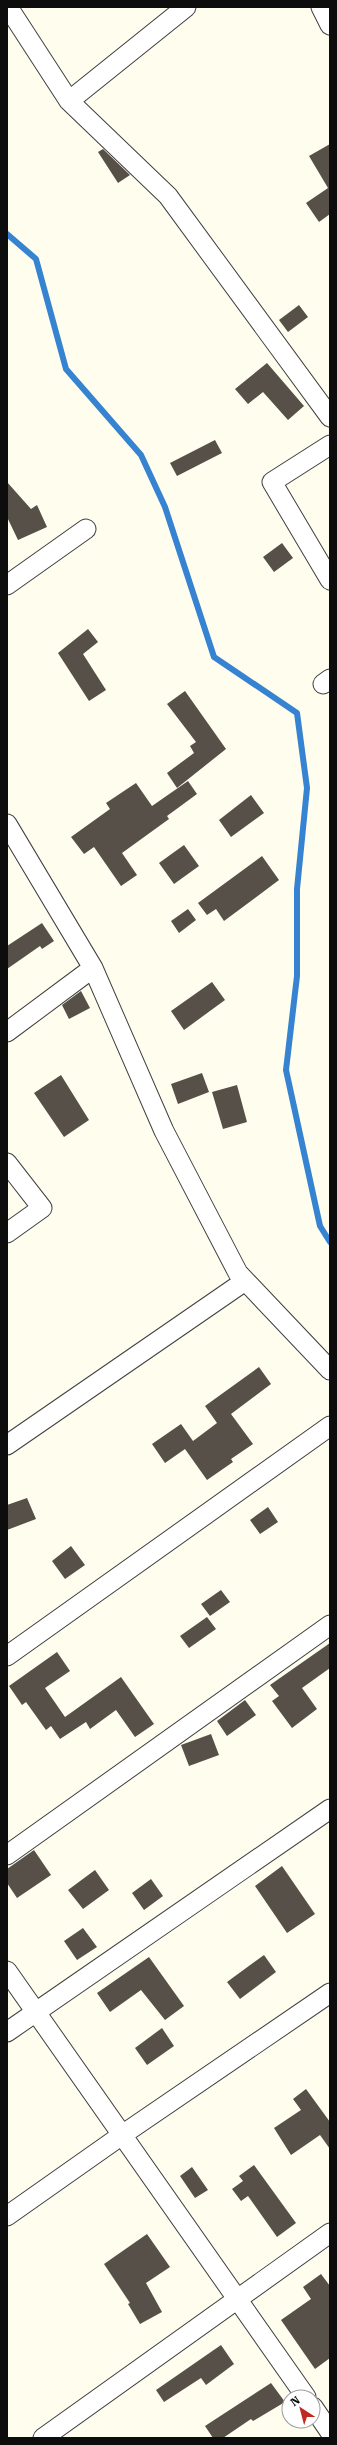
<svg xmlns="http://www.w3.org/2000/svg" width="337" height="2445" font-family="'Roboto Serif',serif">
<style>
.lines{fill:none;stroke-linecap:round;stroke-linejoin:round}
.stream{stroke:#3683d1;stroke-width:6}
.building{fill:#565049}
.minor-casing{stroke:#404040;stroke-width:21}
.minor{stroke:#fff;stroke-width:19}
</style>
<rect width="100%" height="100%" fill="#fffdee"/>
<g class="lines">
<path class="stream" d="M7,234L36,259L66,369L141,455L165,507L214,657L297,713L307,788L297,889V976L286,1070L320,1226L330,1242"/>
</g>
<path class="building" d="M330,144V214L319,222L306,203L328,188L309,156Z
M103,149L130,175L118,183L98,152Z
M299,305L308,317L288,332L279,320Z
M267,363L304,406L288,420L263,392L248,404L235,389Z
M215,440L222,453L177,476L170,463Z
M7,482L31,509L37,505L47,527L18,540L7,517Z
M282,543L293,558L274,572L263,557Z
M88,629L98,642L83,654L106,690L89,701L58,653Z
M185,691L226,749L177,788L167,773L194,753L190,746L196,742L167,704Z
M188,781L197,794L167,816L169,819L122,853L137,875L121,886L94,847L84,854L71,837L110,809L106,803L136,783L152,806Z
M251,795L264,813L231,837L219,820Z
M184,845L199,866L174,884L159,863Z
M262,856L279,880L224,921L216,909L207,915L198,903Z
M188,909L196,920L179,933L171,921Z
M42,923L54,941L42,949L40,946L7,969V946Z
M212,982L225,1000L184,1030L171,1011Z
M81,991L90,1008L69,1019L62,1005Z
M202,1073L209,1092L178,1104L171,1084Z
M61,1075L89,1120L64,1137L34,1093Z
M237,1085L247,1122L223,1129L212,1092Z
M259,1367L271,1384L231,1414L253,1444L231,1459L233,1462L207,1480L185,1449L165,1463L152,1444L181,1424L193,1441L217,1423L205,1406Z
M27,1498L36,1519L7,1530V1505Z
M268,1507L278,1522L260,1534L250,1520Z
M71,1546L85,1565L65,1579L52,1561Z
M221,1590L230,1602L210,1616L201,1604Z
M207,1617L216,1629L189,1648L180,1636Z
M330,1643V1668L302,1688L317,1709L292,1728L272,1701L279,1696L270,1685Z
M57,1652L70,1671L45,1688L65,1717L121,1677L154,1724L135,1737L116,1710L90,1729L86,1722L60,1739L51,1726L46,1730L26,1702L22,1705L9,1686Z
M245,1700L256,1715L227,1736L217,1721Z
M211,1734L219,1755L189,1766L181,1745Z
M34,1850L51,1875L17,1898L7,1883V1869Z
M282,1866L315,1914L287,1933L255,1886Z
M95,1870L109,1890L83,1909L68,1890Z
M151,1879L163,1896L144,1910L132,1893Z
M83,1928L97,1947L77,1960L64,1941Z
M264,1955L276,1972L240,1999L227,1982Z
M149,1957L184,2006L165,2020L141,1990L110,2012L97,1993Z
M162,2028L174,2046L147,2065L135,2048Z
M306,2089L330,2122V2149L320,2135L291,2155L274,2128L301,2110L293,2099Z
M254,2165L296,2223L277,2237L248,2196L241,2201L232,2189L243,2181L239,2176Z
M192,2167L208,2190L195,2198L180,2176Z
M147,2234L170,2267L146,2283L162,2312L140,2324L128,2304L130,2303L104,2264Z
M321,2274L330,2286V2358L315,2369L281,2320L311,2299L303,2287Z
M221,2345L234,2364L206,2385L201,2378L164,2402L156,2390Z
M271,2383L285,2402L253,2421L251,2419L223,2438H213L205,2426Z"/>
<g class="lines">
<g class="minor-casing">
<path id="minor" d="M8,7L69,101L168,196L330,417
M321,7L330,25
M69,101L186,7
M330,445L272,482L330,580
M7,585L86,529
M323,684L330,679
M7,824L93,968L164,1131L238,1273L330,1370
M7,1032L93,968
M7,1163L42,1208L7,1233
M7,1445L245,1281
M7,1656L330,1426
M7,1855L330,1625
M7,1971L306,2397
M7,2032L330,1809
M7,2216L122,2135L330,1993
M313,2407L330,2432
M43,2438L330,2233"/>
</g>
<use href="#minor" class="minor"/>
</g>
<rect width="337" height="2445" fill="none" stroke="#0d0d0d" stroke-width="16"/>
<g transform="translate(301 2409) rotate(324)"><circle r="19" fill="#ffffff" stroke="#9e9e9e"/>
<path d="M0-3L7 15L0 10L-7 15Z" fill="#c12a21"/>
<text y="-6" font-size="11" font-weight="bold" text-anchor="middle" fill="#0d0d0d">N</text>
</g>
</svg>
